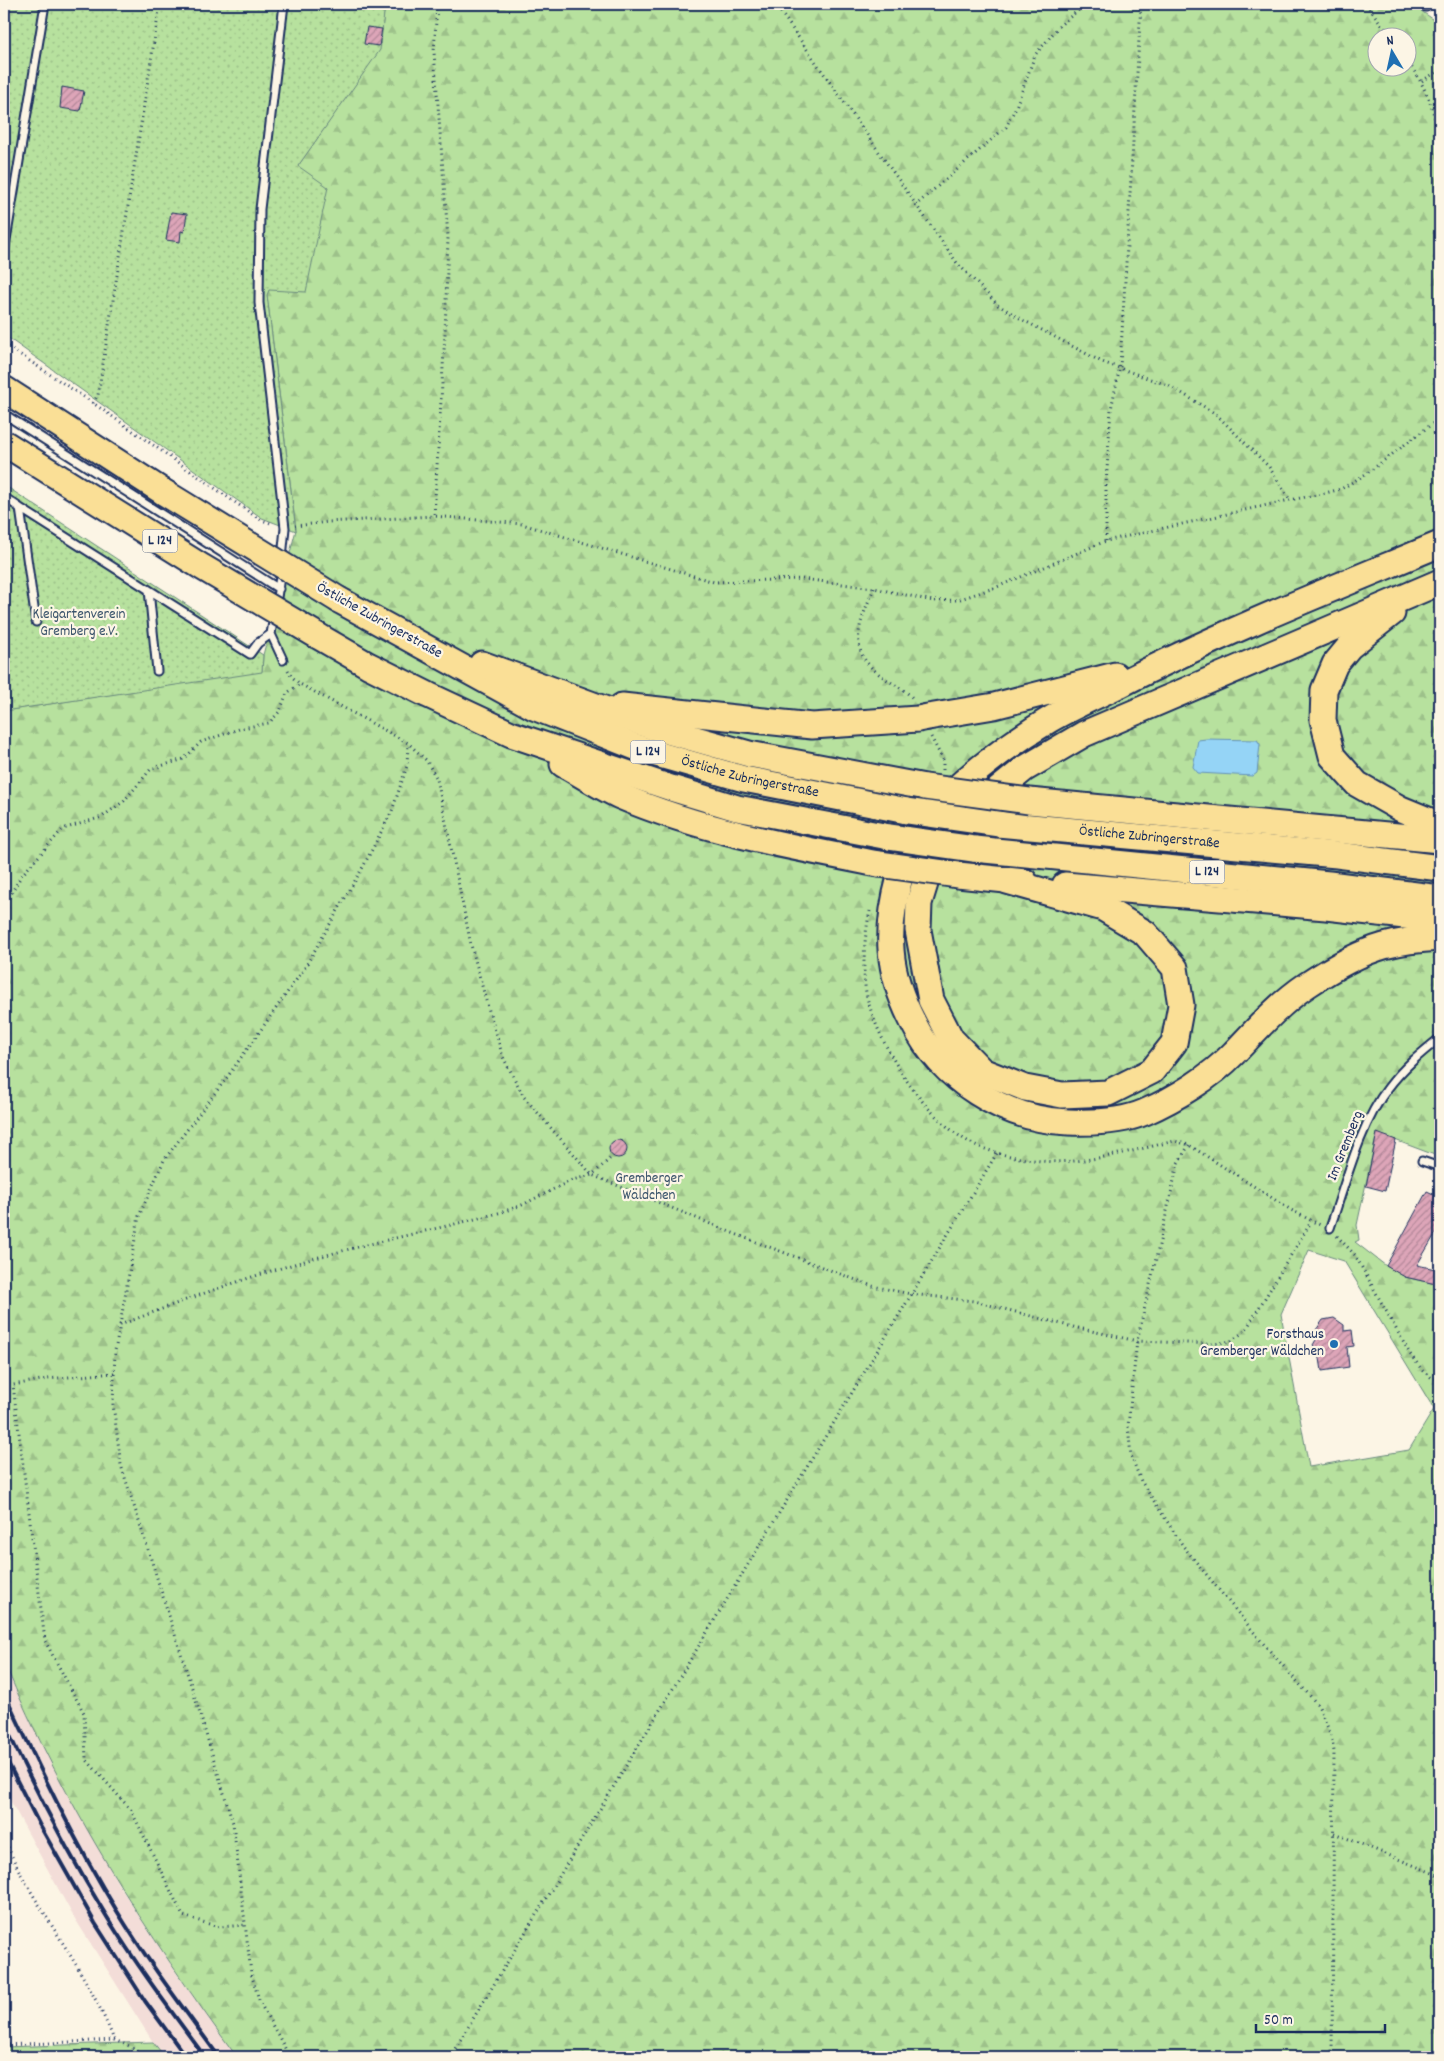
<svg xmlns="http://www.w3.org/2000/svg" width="1444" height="2061" font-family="Dekko,sans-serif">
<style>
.built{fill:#f3ddd8}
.forest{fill:url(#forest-firs);stroke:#69887e;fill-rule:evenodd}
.park{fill:url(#park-dots);stroke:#69887e}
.water{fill:#95d4f6;stroke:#6492b9}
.building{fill:url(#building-hatch);stroke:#1b2f5e}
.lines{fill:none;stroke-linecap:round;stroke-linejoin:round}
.lane-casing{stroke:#1b2f5e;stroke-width:11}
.highway-casing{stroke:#1b2f5e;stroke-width:29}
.path{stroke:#1b2f5e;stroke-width:3;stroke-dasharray:1 4;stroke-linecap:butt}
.lane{stroke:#fcf5e5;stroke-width:7}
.highway{stroke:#fadf96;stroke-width:25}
.rail{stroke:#1b2f5e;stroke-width:4}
.highway-bridge-casing{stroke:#1b2f5e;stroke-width:29;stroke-linecap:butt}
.highway-bridge{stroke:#fadf96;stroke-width:25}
.poi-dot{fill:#1f6fb2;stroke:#fcf5e5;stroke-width:2}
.labels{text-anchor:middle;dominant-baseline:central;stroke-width:4.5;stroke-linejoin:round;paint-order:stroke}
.shield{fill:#fcf5e5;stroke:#5e6a86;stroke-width:1}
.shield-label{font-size:14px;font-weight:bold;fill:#1b2f5e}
.park-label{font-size:15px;fill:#3a536b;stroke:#fcf5e5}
.street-label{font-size:15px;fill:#1b2f5e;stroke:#fcf5e5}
.poi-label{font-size:15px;fill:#1b2f5e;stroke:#fcf5e5;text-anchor:end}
</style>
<defs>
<pattern id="forest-firs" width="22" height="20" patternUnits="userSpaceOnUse" patternTransform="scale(1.25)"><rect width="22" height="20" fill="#b7e19e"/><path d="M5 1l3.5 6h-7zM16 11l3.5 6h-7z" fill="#9dc18a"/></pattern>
<pattern id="park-dots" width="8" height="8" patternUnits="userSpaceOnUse" patternTransform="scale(1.25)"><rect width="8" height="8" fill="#b7e19e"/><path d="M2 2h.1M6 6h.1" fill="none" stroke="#9dc18a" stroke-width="1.8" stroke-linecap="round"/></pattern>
<pattern id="building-hatch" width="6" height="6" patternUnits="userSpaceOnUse" patternTransform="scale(1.25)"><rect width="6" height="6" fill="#dda5b8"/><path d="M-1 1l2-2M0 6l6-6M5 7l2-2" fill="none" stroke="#b28799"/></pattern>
</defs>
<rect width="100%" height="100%" fill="#fcf5e5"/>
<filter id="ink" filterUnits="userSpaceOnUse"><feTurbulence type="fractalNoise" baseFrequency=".02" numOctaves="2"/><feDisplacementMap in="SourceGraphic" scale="10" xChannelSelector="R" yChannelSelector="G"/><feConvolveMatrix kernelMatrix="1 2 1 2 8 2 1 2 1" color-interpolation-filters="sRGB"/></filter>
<g filter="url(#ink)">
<path class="built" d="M4,1662L14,1685L118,1884L179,1977L237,2057H165L153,2042L72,1914L4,1789Z"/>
<path class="forest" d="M385,4H1411L1440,24V1157L1379,1134L1376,1137L1357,1225L1359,1240L1355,1242L1386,1266L1405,1277L1440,1285V2057H237C146,1934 64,1804 4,1662V711L262,671L263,655L296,530L267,295L298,166L379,50ZM1376,38H1406V68H1376ZM1309,1250L1344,1261L1434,1409L1409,1450L1309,1467L1281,1314Z
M153,2042L165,2057H4V2047Z"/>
<path class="park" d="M4,4H385L380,50L298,166L328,187L306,292L269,290L267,295L296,531L262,518L4,335Z
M4,485L263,655L262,672L4,711Z"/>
<path class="water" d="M1206,739L1257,740L1260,744L1257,773L1253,776L1198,773L1193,767L1198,740Z"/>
<path class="building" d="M367,27L382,29L379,46L364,44Z
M62,87L84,91L80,111L60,108Z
M171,212L187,214L184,232L181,231L180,242L166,240Z
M1377,1133L1396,1140L1385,1191L1366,1186Z
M609 1149a9 9 0 1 1 18 0a9 9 0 1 1-18 0Z
M1427,1191L1440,1197V1226L1417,1265L1440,1270V1285L1405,1277L1386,1266Z
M1334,1318L1344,1325V1331L1352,1330L1354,1346L1347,1347L1349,1367L1322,1371L1319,1352L1313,1345L1317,1338L1316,1330L1323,1320Z"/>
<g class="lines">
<g class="lane-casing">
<path id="lane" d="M1420,4L1426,7
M4,252L45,4
M4,414L279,589
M4,497L20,508L36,622
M20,508L250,654L258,643L271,634
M282,558L285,528L259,303L260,209L284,4
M149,590L157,671
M276,605L281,569
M274,616L271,634L283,660
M1422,1161L1440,1167
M1330,1228C1345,1185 1360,1124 1388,1088C1403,1068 1421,1053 1440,1038"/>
</g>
<g class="highway-casing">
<g id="highway">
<path d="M4,389L165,493"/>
<path d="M1440,544C1332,589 1223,632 1119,685C1096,696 1071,707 1049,720C1007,745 952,786 923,825C911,840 905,859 900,877C885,932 887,971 913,1022C941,1079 1004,1120 1068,1122C1093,1123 1122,1122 1145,1112C1175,1099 1211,1077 1234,1053C1257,1029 1280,1003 1307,985C1328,971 1359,953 1384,946C1402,941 1422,939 1440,938"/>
<path id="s1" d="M339,600L534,707L646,751L744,779L907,811"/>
<path d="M1392,613L1349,647L1335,664L1324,690L1323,720L1332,756L1357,784L1401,809L1440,825"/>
<path d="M318,636L368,665L428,695L511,734L671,788L737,808L889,837"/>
<path d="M482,664L653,727L749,754L925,787"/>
<path d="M622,706L812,726L918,719"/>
<path d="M928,717L994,706L1115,675"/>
<path d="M563,764C581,774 600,787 620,796C702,831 791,847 879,864"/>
<path d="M1029,801L1440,840"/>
<path id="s2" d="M998,824L1337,855L1440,868"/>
<path d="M974,849L1329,884L1440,898"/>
<path d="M958,875L1025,882"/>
<path d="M1007,881L1103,908L1145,933L1175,968L1181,1005L1174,1043L1152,1071L1108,1093L1062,1095L1025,1088L982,1071L951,1039L931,1000L918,930L919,903L931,864L967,820L997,791L1024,769L1084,734L1440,582"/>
<path d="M1065,885L1326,907L1440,920"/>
</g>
</g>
<path class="path" d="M437,4L434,52L448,237L445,334L434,516L522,524L714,582L802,579L874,588L933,601L957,600L997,587L1106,541L1290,500L1322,494L1341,489L1366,474L1440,418
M775,4L957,263L998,305L1023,320L1102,362L1170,386L1216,414L1269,467L1290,500
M1366,4L1392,38
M1406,59C1429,91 1436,113 1440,152
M1422,81L1440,70
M915,206L1006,127L1016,107L1035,55L1060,25L1086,4
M4,344L93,403L259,519L273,524
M93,403L98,395L160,4
M295,526L328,522L434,516
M1106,541V485L1111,409L1120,367L1141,4
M874,588C859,625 844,652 886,679C896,686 906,690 914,700
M288,670L291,676L300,684L408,743L426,760L437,779L471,945L487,1004L503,1057L524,1097L592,1175L730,1232L872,1286L911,1294L974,1301L1069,1326L1137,1341L1214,1344L1231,1341L1245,1331L1311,1222
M931,737L943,760V770
M4,906L21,876L63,829L102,817L124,801L151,769L184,759L201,742L242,728L269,723L280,711L287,693L300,684
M870,911C864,936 861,977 868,1001C882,1050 921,1112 964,1139C984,1151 1010,1157 1033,1160C1080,1167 1129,1151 1175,1141L1189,1145L1291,1210L1320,1225
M1189,1145L1178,1163L1137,1341L1128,1426L1131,1456L1141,1481L1183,1546L1261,1641L1318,1705L1331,1735L1334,1751L1332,2057
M1337,1236L1355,1255L1410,1354L1423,1371L1432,1378L1440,1379
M120,1325L139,1216L164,1160L228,1076L304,969L363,867L392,811L407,766L408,744
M114,1373L47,1379L13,1385L45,1641L84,1713L86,1759L131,1810L183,1916L219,1927L246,1925
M1334,1833L1440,1876
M4,1838C10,1851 15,1864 22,1876C53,1931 91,1981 114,2040
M4,2045L114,2040L132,2047L145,2057
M290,2057L260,2003L251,1973L233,1823L193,1691L121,1465L113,1404L115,1351L120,1325C172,1305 224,1285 278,1269C351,1246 428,1232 502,1212L522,1205L572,1180L592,1175L613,1156
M450,2057L997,1153"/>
<use href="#lane" class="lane"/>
<use href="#highway" class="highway"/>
<path class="rail" d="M4,1692C39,1767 74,1841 117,1911C148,1962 184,2009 219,2057
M4,1723C35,1790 69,1855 107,1917C137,1966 171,2011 205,2057
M4,1755L39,1824L95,1923L145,2001L186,2057"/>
<g class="highway-bridge-casing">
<path id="highway-bridge" d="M4,443L202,567L318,636
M165,493L339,600
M918,719L928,717
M925,787L1029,801
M907,811L998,824
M889,837L974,849
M879,864L958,875"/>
</g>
<use href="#highway-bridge" class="highway-bridge"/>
</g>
</g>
<circle class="poi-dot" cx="1334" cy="1344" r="5"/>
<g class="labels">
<g class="shield">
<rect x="142.5" y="529.5" width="35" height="23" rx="4"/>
<rect x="630.5" y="740.5" width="35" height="23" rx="4"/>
<rect x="1189.5" y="860.5" width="35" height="23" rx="4"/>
</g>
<g class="shield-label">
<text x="160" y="541">L 124</text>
<text x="648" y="752">L 124</text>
<text x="1207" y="872">L 124</text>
</g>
<g class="park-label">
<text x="79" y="615">Kleigartenverein<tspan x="79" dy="17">Gremberg e.V.</tspan></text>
<text x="649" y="1179">Gremberger<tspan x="649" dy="17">Wäldchen</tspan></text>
</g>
<g class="street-label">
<text transform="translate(379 621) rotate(29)">Östliche Zubringerstraße</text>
<text stroke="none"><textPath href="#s1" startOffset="450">Östliche Zubringerstraße</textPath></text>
<text stroke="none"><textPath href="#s2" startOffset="152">Östliche Zubringerstraße</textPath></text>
<text transform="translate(1346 1146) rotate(-68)">Im Gremberg</text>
</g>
<g class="poi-label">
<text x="1324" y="1335">Forsthaus<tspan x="1324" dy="17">Gremberger Wäldchen</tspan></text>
</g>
</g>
<rect width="1444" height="2061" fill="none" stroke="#fcf5e5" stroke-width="20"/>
<rect x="10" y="10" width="1424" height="2041" fill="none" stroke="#1b2f5e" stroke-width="2" filter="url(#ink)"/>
<g transform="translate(1392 52) rotate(351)"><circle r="24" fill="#fcf5e5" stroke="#a2a6af"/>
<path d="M0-4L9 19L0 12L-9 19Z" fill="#1f6fb2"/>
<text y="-8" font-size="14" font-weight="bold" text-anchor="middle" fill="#1b2f5e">N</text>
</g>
<path d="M1256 2024v8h129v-8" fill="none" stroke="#1b2f5e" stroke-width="2.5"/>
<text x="1264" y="2024" font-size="15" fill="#1b2f5e" stroke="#fcf5e5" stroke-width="4" paint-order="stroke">50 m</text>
</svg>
